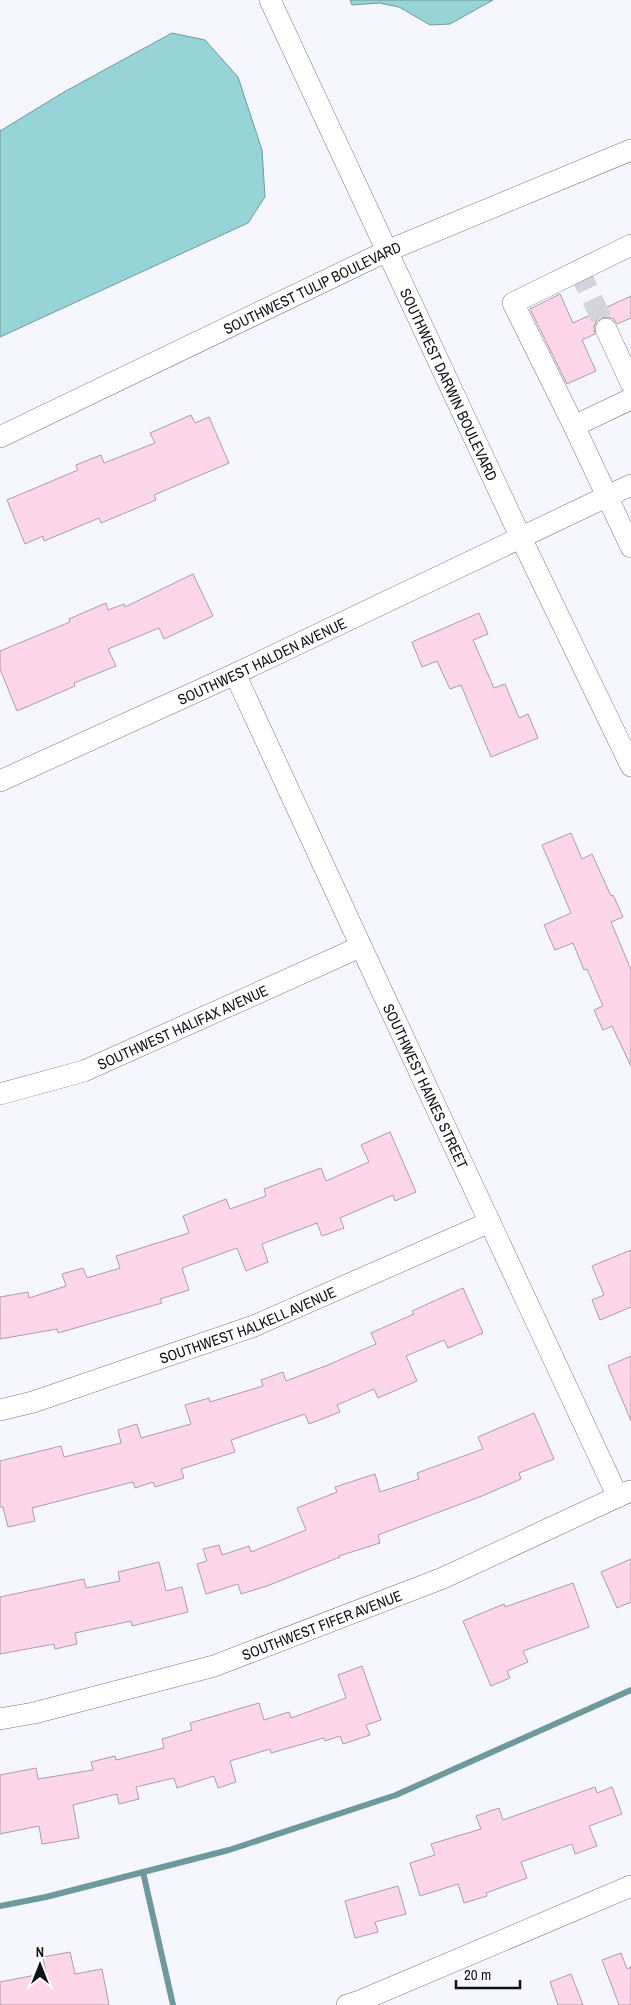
<svg xmlns="http://www.w3.org/2000/svg" width="631" height="2005" font-family="'Archivo Narrow',sans-serif">
<style>
.water{fill:#96d4d7;stroke:#6f9a9d}
.lines{fill:none;stroke-linecap:round;stroke-linejoin:round}
.stream{stroke:#6f9a9d;stroke-width:6}
.building{fill:#fdd6e9;stroke:#aa9ea4}
.minor-tunnel{stroke:#d4d4db;stroke-width:21;stroke-dasharray:21 11;stroke-linecap:butt}
.minor-casing{stroke:#787984;stroke-width:22}
.minor{stroke:#fff;stroke-width:21}
.labels{text-anchor:middle;dominant-baseline:central;stroke-width:5;stroke-linejoin:round;paint-order:stroke}
.street-label{font-size:15px;fill:#131317;stroke:#fff}
</style>
<rect width="100%" height="100%" fill="#f6f6fe"/>
<path class="water" d="M350,0H493L450,24L430,25L399,7L379,3L352,5Z
M172,33L205,40L238,77L262,150L265,197L248,223L0,337V131L64,92Z"/>
<g class="lines">
<path class="stream" d="M143,1872L173,2005
M0,1906L46,1897L229,1850L396,1795L631,1690"/>
</g>
<path class="building" d="M560,294L573,323L631,296V318L617,324L614,319L608,317L600,318L596,321L594,327L595,334L582,340L596,371L567,384L530,309Z
M191,415L195,423L209,417L229,463L154,495L156,500L101,523L99,518L44,541L43,536L25,544L7,500L78,470L76,465L101,455L104,463L155,443L150,433Z
M193,574L213,616L164,639L159,628L108,649L116,666L74,683L75,686L17,711L0,669V651L70,622L69,619L106,603L108,610L124,604L125,607Z
M479,613L488,634L473,640L494,688L505,684L519,718L528,714L538,738L491,757L461,685L450,689L437,661L422,667L412,642Z
M571,833L582,859L592,854L611,896L613,895L623,917L611,922L631,970V1066L612,1026L603,1030L594,1010L603,1006L587,969L584,970L573,943L555,950L544,925L571,913L542,845Z
M390,1132L416,1192L395,1201L393,1195L340,1218L344,1228L322,1236L317,1223L262,1244L268,1262L246,1271L237,1248L182,1268L189,1290L160,1299L162,1303L58,1333L57,1329L0,1339V1297L28,1292L29,1298L66,1286L62,1274L83,1268L87,1278L120,1268L116,1256L189,1233L183,1216L226,1199L230,1209L266,1196L264,1189L321,1168L326,1181L369,1162L361,1145Z
M631,1250V1307L600,1320L592,1300L604,1295L592,1266Z
M463,1288L483,1333L448,1348L444,1340L406,1356L417,1381L378,1398L374,1389L337,1405L340,1412L309,1424L305,1414L231,1440L235,1452L181,1469L184,1478L155,1487L153,1482L135,1488L133,1482L32,1508L35,1521L8,1527L3,1507H0V1461L61,1446L64,1457L121,1443L118,1430L137,1424L141,1438L191,1424L185,1405L209,1398L210,1402L263,1386L261,1380L283,1372L286,1381L328,1365L376,1344L371,1333L414,1314L412,1311Z
M631,1356V1421L608,1366Z
M534,1413L554,1459L519,1473L521,1479L482,1496L378,1535L380,1543L339,1556L340,1557L267,1586L241,1594L238,1584L206,1594L197,1564L207,1561L203,1549L219,1545L222,1555L249,1546L251,1552L306,1530L297,1508L337,1492L335,1487L375,1474L380,1492L419,1479L417,1473L483,1449L478,1437Z
M631,1559V1602L617,1608L601,1572Z
M159,1562L166,1591L182,1587L188,1612L132,1626L131,1621L75,1633L77,1644L55,1649L54,1644L0,1654V1597L84,1579L86,1588L120,1581L118,1572Z
M573,1583L589,1627L523,1651L528,1662L507,1671L510,1678L491,1686L463,1621L504,1604L505,1607Z
M362,1666L381,1720L366,1725L370,1735L343,1744L340,1736L325,1741L324,1738L271,1753L270,1749L230,1761L236,1782L218,1788L214,1776L177,1788L174,1778L136,1787L139,1799L119,1804L117,1794L73,1805L79,1838L42,1844L39,1826L0,1834V1775L36,1768L38,1779L93,1770L91,1762L115,1756L116,1760L164,1748L162,1739L192,1730L190,1723L259,1703L264,1720L289,1712L291,1718L346,1698L338,1675Z
M595,1787L597,1793L612,1787L622,1814L589,1826L597,1846L575,1854L572,1844L521,1862L527,1878L486,1893L487,1896L464,1903L458,1884L420,1896L410,1863L435,1855L431,1844L481,1829L476,1816L499,1808L503,1820Z
M398,1886L406,1914L375,1922L378,1932L355,1938L345,1901Z
M70,1952L75,1974L102,1969L109,2005H0V1982L46,1973L43,1957Z
M621,1953L627,1969L631,1967V2005H619L602,1960Z
M571,1974L583,2005H558L550,1982Z"/>
<g class="lines">
<path class="minor-tunnel" d="M579,270L606,329"/>
<g class="minor-casing">
<g id="minor">
<path id="s1" d="M270,0L521,538L631,766"/>
<path d="M631,245L513,303L574,426L631,547"/>
<path d="M606,329L631,383"/>
<path d="M574,426L631,399"/>
<path id="s2" d="M0,437L387,251L631,150"/>
<path id="s3" d="M235,674C361,949 491,1223 618,1497"/>
<path id="s4" d="M0,781L235,674L631,485"/>
<path id="s5" d="M0,1094L84,1071L360,947"/>
<path id="s6" d="M0,1410L33,1402L254,1326L490,1222"/>
<path id="s7" d="M0,1719L34,1713L214,1666L443,1578L630,1491"/>
<path d="M347,2005L360,2001L631,1886"/>
</g>
</g>
<use href="#minor" class="minor"/>
</g>
<g class="labels">
<g class="street-label">
<text stroke="none"><textPath href="#s2" startOffset="346">SOUTHWEST TULIP BOULEVARD</textPath></text>
<text stroke="none"><textPath href="#s1" startOffset="424">SOUTHWEST DARWIN BOULEVARD</textPath></text>
<text stroke="none"><textPath href="#s4" startOffset="288">SOUTHWEST HALDEN AVENUE</textPath></text>
<text stroke="none"><textPath href="#s5" startOffset="195">SOUTHWEST HALIFAX AVENUE</textPath></text>
<text stroke="none"><textPath href="#s3" startOffset="454">SOUTHWEST HAINES STREET</textPath></text>
<text stroke="none"><textPath href="#s6" startOffset="262">SOUTHWEST HALKELL AVENUE</textPath></text>
<text stroke="none"><textPath href="#s7" startOffset="336">SOUTHWEST FIFER AVENUE</textPath></text>
</g>
</g>
<g transform="translate(40 1965)" stroke="#ffffff" stroke-width="4" paint-order="stroke">
<path d="M0-4L9 19L0 12L-9 19Z" fill="#131317"/>
<text y="-8" font-size="14" font-weight="bold" text-anchor="middle" fill="#131317">N</text>
</g>
<path d="M456 1980v8h64v-8" fill="none" stroke="#131317" stroke-width="2.5"/>
<text x="464" y="1980" font-size="15" fill="#131317" stroke="#ffffff" stroke-width="4" paint-order="stroke">20 m</text>
</svg>
